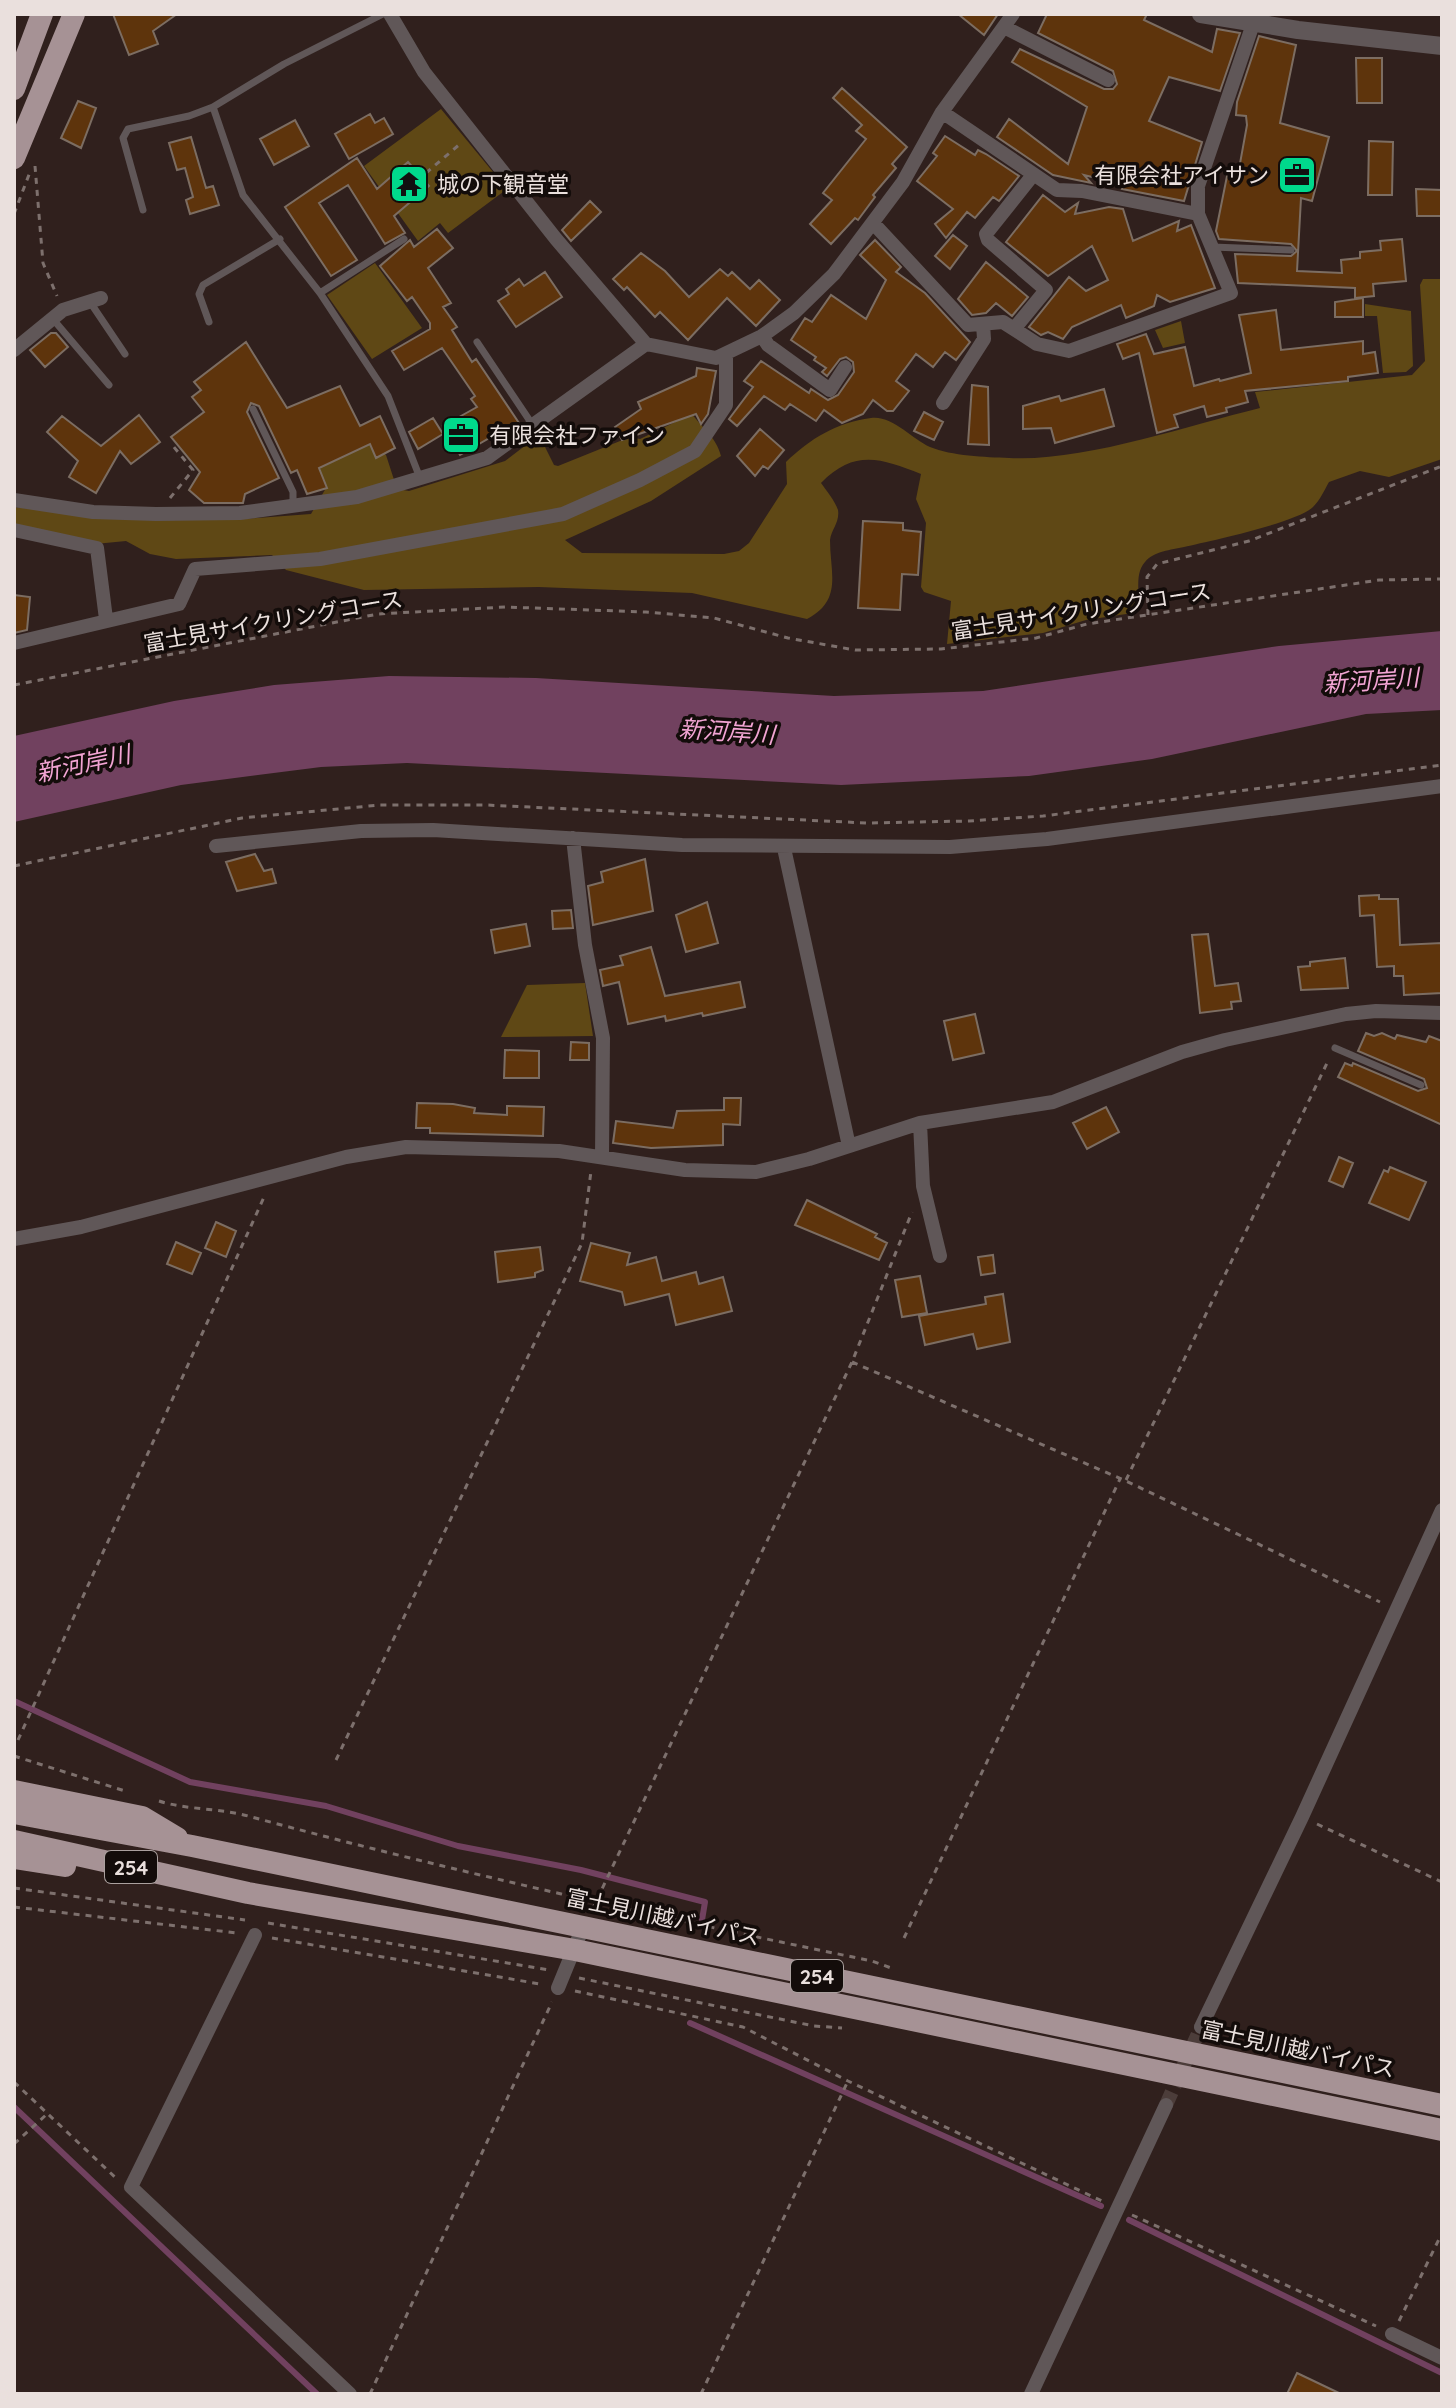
<svg xmlns="http://www.w3.org/2000/svg" width="1456" height="2408" font-family="Quicksand,'Noto Sans JP',sans-serif">
<style>
.green{fill:#5f4815}
.water{fill:#71415f}
.lines{fill:none;stroke-linecap:round;stroke-linejoin:round}
.stream{stroke:#71415f;stroke-width:6}
.building{fill:#5e340c;stroke:#7c6d62;stroke-width:2}
.minor-tunnel{stroke:#4c3d3a;stroke-width:14;stroke-dasharray:14 7;stroke-linecap:butt}
.path{stroke:#7d706d;stroke-width:3;stroke-dasharray:6 6;stroke-linecap:butt}
.service{stroke:#605758;stroke-width:7}
.minor{stroke:#605758;stroke-width:14}
.tertiary{stroke:#605758;stroke-width:18}
.trunk{stroke:#a69295;stroke-width:22}
.labels{text-anchor:middle;dominant-baseline:central;stroke-width:7;stroke-linejoin:round;paint-order:stroke}
.shield{fill:#130c0a;stroke:#aaa09e;stroke-width:2}
.shield-label{font-size:20px;font-weight:bold;fill:#eae0dd}
.poi-label{font-size:22px;fill:#eae0dd;stroke:#130c0a;text-anchor:start}
.street-label{font-size:22px;fill:#eae0dd;stroke:#130c0a}
.water-label{font-size:24px;font-style:italic;fill:#f2a4d3;stroke:#130c0a}
</style>
<rect width="100%" height="100%" fill="#30201d"/>
<path class="green" d="M441,109L507,189L448,233L440,223L418,241L364,166Z
M375,263L422,328L372,359L327,295Z
M1423,279H1442V459L1389,477L1360,471L1329,482C1324,491 1320,500 1313,507C1296,523 1210,541 1184,547C1171,550 1154,551 1145,562C1132,577 1144,596 1133,613L1086,620L1043,633L947,644L951,601L924,592L921,587L926,523L916,499L921,474C881,458 854,449 821,483C826,490 835,501 838,510C840,522 831,530 830,540C830,573 843,600 807,619L692,593L539,587L364,590L286,570L272,555L176,559L150,554L126,541L95,544L14,526V507L129,519L229,520L311,514L326,488L319,479L321,463L363,436L386,455L397,489L409,491L505,461L539,435L554,465L558,466L630,437L640,439L692,414C703,429 716,437 721,456L651,501L565,540L582,553L724,554L739,551L749,543L787,484L786,462C811,438 836,423 871,418C892,415 912,439 930,447C952,456 985,457 1009,458C1083,462 1186,426 1260,408L1255,392L1412,375L1425,361L1420,285Z
M1365,304L1411,311L1413,366L1406,372L1383,373L1377,316H1365Z
M1181,321L1185,343L1163,348L1155,330Z
M585,983L593,1036L501,1037L527,985Z"/>
<path class="water" d="M1442,631V710L1366,714L1152,759L1029,776L841,785L407,763L321,767L181,785L14,822V736L174,701L274,685L389,676L536,678L834,696L983,691L1279,646Z"/>
<g class="lines">
<path class="stream" d="M14,1701L190,1782L326,1806L458,1846L581,1870L705,1902L702,1920
M690,2023L1101,2206
M14,2107L317,2394
M1129,2220L1442,2373"/>
</g>
<path class="building" d="M113,14H177L153,31L158,44L129,55Z
M958,14H998L984,35Z
M1047,14H1147L1144,20L1212,52L1217,29L1240,33L1220,91L1169,77L1149,121L1202,142L1184,201L1122,189L1124,185L1084,175L1091,183L1053,175L997,137L1009,119L1068,164L1087,107L1012,62L1020,49L1104,89H1113L1117,84L1113,71L1038,33Z
M1259,36L1296,45L1280,123L1329,137L1312,201L1301,198L1297,271L1342,273L1341,260L1360,258V252L1381,250L1380,241L1402,239L1406,281L1373,284L1374,296L1355,298V288L1238,283L1235,254L1291,256L1297,251L1291,244L1219,239L1216,231L1228,171L1239,169L1247,125L1246,116L1236,115L1237,102Z
M1356,58H1382V103H1357Z
M842,88L907,147L892,164L896,168L873,195L875,197L858,220L855,218L831,244L810,224L832,200L823,193L866,139L856,131L862,125L833,98Z
M78,101L96,108L81,148L61,138Z
M370,114L375,123L384,118L393,134L349,159L335,134Z
M295,120L309,146L274,165L260,139Z
M945,136L975,155L978,150L986,154L1019,176L999,201L993,197L975,218L967,212L946,238L935,224L953,209L917,181L937,156L933,153Z
M191,137L206,188L213,186L219,205L190,214L186,200L193,197L185,168L177,170L169,143Z
M1369,141L1393,142L1392,195H1368Z
M357,158L377,189L408,162L429,186L394,216L405,233L385,244L348,185L319,203L357,260L331,276L285,207Z
M1416,189L1442,190V216H1417Z
M1043,195L1065,212L1078,203L1075,214L1109,207L1123,209L1133,241L1179,221L1177,231L1191,225L1215,288L1170,302L1157,295L1154,306L1126,318L1121,305L1072,327L1063,339L1048,332L1041,335L1029,327L1069,277L1086,291L1108,280L1092,246L1048,276L1006,242Z
M590,201L601,212L571,241L562,230Z
M437,229L453,248L428,268L451,303L443,307L457,327L452,330L472,362L476,359L519,423L495,440L493,436L460,455L443,426L477,407L471,399L475,396L442,348L404,370L392,351L430,329V323L412,297L407,301L380,266L410,240L414,247Z
M953,235L967,246L950,269L935,256Z
M875,240L901,267L896,272L925,293L970,342L956,360L945,352L933,367L916,354L896,381L909,391L893,411H887L873,400L863,414L842,423L824,410L816,421L790,404L785,410L764,396L737,426L729,419L753,387L744,381L761,361L809,393L811,389L828,400L838,395L854,372L853,362L846,357L840,359L827,376L822,372L826,368L814,360L816,357L791,340L805,318L812,322L831,295L866,319L886,280L860,255Z
M641,253L665,271L689,297L720,269L728,276L732,272L750,289L759,280L780,300L756,326L727,298L688,340L660,312L655,317L627,287L624,290L613,279Z
M986,262L1028,297L1012,316L996,303L986,313L972,315L958,299Z
M545,272L562,297L516,327L498,301L509,294L506,289L519,279L524,286Z
M1363,298V317H1335V302Z
M1276,310L1281,350L1363,341V354L1375,352L1378,373L1348,377V381L1245,391L1248,402L1226,408L1227,412L1207,417L1204,406L1174,415L1178,427L1157,433L1139,353L1123,359L1117,344L1146,334L1154,354L1185,347L1194,386L1219,379L1220,381L1251,373L1239,315Z
M51,333H56L68,347L45,367L30,350Z
M246,342L287,408L340,386L360,426L380,416L395,448L376,458L370,444L319,468L327,488L307,494L297,470L291,473L259,406L251,403L247,412L279,478L245,494L243,503H204L189,490L200,472L171,437L204,412L192,397L201,390L194,382Z
M697,368L716,371L708,414L701,424L696,414L622,440L615,427L641,409L638,402L696,376Z
M972,385L988,387L989,445L968,444Z
M1104,389L1114,426L1055,443L1051,428L1023,429V406L1059,396L1061,401Z
M924,412L943,422L934,440L914,431Z
M139,415L160,442L131,464L120,451L96,493L69,477L78,461L47,432L62,416L101,446Z
M433,418L443,434L418,449L409,432Z
M760,429L784,450L768,469L763,466L755,476L737,456Z
M863,521L903,523V530L921,532L918,575L902,574L900,610L858,608Z
M14,595L30,597L27,630L14,633Z
M255,854L264,871L272,869L276,883L237,891L226,862Z
M645,859L653,911L593,925L588,886L603,882L601,872Z
M1379,895V899H1398L1400,945L1442,943V993L1404,995L1403,976H1394V966L1377,967L1374,915L1360,916L1359,896Z
M707,902L718,943L686,952L676,915Z
M571,910L573,928L553,929L552,911Z
M526,924L530,946L495,953L491,930Z
M1208,934L1215,986L1238,983L1241,1001L1231,1002L1232,1009L1200,1013L1192,935Z
M651,947L665,996L740,982L745,1007L703,1016L702,1013L666,1021L665,1016L628,1024L619,982L603,986L600,970L623,965L620,956Z
M1345,958L1348,988L1301,990L1298,967L1310,966V962Z
M975,1014L984,1053L953,1060L944,1021Z
M1366,1033L1374,1036L1382,1033L1395,1039L1397,1035L1426,1042L1429,1036L1442,1041V1125L1338,1077L1345,1063L1352,1066L1353,1063L1418,1091L1427,1088L1424,1079L1358,1051Z
M571,1042L589,1043V1060H570Z
M505,1050L539,1051V1078H504Z
M724,1098H741L740,1125L723,1124V1145L651,1148L613,1143L616,1121L673,1128L677,1111L724,1110Z
M417,1103L453,1104L475,1108L474,1113L507,1115V1106L544,1107L543,1136L430,1133V1128H416Z
M1106,1107L1119,1132L1087,1149L1073,1123Z
M1339,1157L1353,1163L1343,1187L1329,1181Z
M1390,1167L1426,1182L1409,1220L1369,1203L1384,1170L1388,1172Z
M807,1200L877,1234L875,1237L887,1243L879,1260L795,1225Z
M216,1222L236,1231L226,1257L205,1248Z
M176,1242L201,1253L192,1274L167,1264Z
M591,1243L630,1253L627,1265L656,1257L662,1281L696,1272L699,1284L723,1277L732,1311L676,1325L669,1294L625,1305L622,1292L580,1281Z
M540,1247L543,1270L535,1273V1277L498,1282L495,1252Z
M993,1255L995,1273L981,1275L978,1257Z
M920,1276L927,1313L902,1317L895,1280Z
M1003,1294L1010,1342L977,1349L973,1334L925,1345L919,1316L986,1304L985,1297Z
M1297,2373L1341,2394H1287Z"/>
<g class="lines">
<path class="minor-tunnel" d="M1166,2105L1201,2027"/>
<path class="path" d="M35,166L43,263L57,296
M426,173L460,144
M14,214L30,172
M170,498L193,470L173,446
M1148,615L1147,577L1157,564L1249,541L1442,466
M14,685L378,614L505,607L646,612L714,618L788,638L855,650L941,649L1036,638L1087,624L1379,580L1442,579
M14,866L242,818L380,805H486L867,823L969,821L1043,816L1442,765
M852,1362L1126,1481L1380,1602
M1126,1480L1329,1059
M18,1740L265,1195
M14,1756L125,1791
M336,1760L582,1243L591,1171
M159,1801C187,1810 219,1808 248,1816C454,1872 663,1918 872,1961L891,1968
M1317,1824L1442,1882
M14,1888L245,1920
M14,1907L237,1933
M592,1910L852,1362L912,1212
M268,1923L549,1970
M272,1938L540,1984
M904,1938L1120,1479
M579,1978L814,2026L842,2028
M575,1991L743,2027L848,2081L1104,2202
M14,2082L118,2180
M14,2144L47,2114
M1132,2215L1376,2326
M1399,2321L1442,2233
M370,2394L552,2002
M701,2394L847,2083"/>
<path class="service" d="M213,107L243,195L320,293L388,396L420,478
M143,210L123,138L128,129L189,116L213,107L284,64L383,14
M1212,247L1291,250
M320,293L404,239
M90,302L125,354
M52,318L109,385
M209,322L199,294L203,285L280,239
M477,342L532,424
M253,409L293,492V506
M1335,1048L1421,1085"/>
<path class="minor" d="M390,14L424,72L556,239L646,344L716,358L762,336L794,313L834,274L903,182L942,112L1013,14
M1004,27L1108,80
M942,112L1057,190L1082,191L1198,214
M874,224L968,325L1003,322L1037,344L1069,351L1231,293L1198,214V186L1253,24
M1014,329L1046,290L988,240L986,234L1033,175
M762,336L768,345L830,390L845,367
M14,350L63,310L101,298
M943,403L984,339L983,324
M14,500L93,512L156,514L240,513L357,497L487,458L646,344
M14,530L97,548L106,619
M14,643L179,604L195,569L320,559L563,514L640,480L695,451L726,405V356
M573,838L585,945L603,1038L602,1157
M216,846L361,831L433,830L682,845L950,847L1047,839L1442,786
M784,848L849,1146
M920,1123L923,1186L940,1256
M14,1239L81,1227L346,1157L406,1147L559,1151L685,1170L756,1172L809,1159L920,1123L1053,1102L1182,1052L1225,1040L1346,1014L1376,1011L1442,1013
M255,1935L131,2187L350,2394
M558,1988L583,1927
M1201,2027L1302,1817L1442,1510
M1392,2334L1442,2358
M1031,2394L1166,2105"/>
<path class="tertiary" d="M1201,14L1298,30L1442,46"/>
<path class="trunk" d="M14,89L42,14
M14,158L74,14
M14,1791L142,1817L177,1838
M14,1813L192,1846L1442,2105
M14,1841L248,1893L575,1950L1442,2130
M14,1858L65,1866"/>
</g>
<defs>
<g id="office-square" transform="scale(2)"><rect x="-9" y="-9" width="18" height="18" rx="4" fill="#00d98c" stroke="#130c0a"/><path d="M-6-3h4V-5.5h4V-3h4V5H-6ZM-1-4.5V-3h2v-1.5ZM-6 0V1H6V0Z" fill="#111"/></g>
<g id="temple-square" transform="scale(2)"><rect x="-9" y="-9" width="18" height="18" rx="4" fill="#00d98c" stroke="#130c0a"/><path d="M0-6L5-2H3V0L6.5 2.5H4V6H1.5V3h-3V6H-4V2.5H-6.5L-3 0V-2H-5Z" fill="#111"/></g>
</defs>
<g fill-rule="evenodd">
<use href="#office-square" x="1297" y="175"/>
<use href="#temple-square" x="409" y="184"/>
<use href="#office-square" x="461" y="435"/>
</g>
<g class="labels">
<g class="shield">
<rect x="105" y="1851" width="52" height="32" rx="6"/>
<rect x="791" y="1960" width="52" height="32" rx="6"/>
</g>
<g class="shield-label">
<text x="131" y="1867">254</text>
<text x="817" y="1976">254</text>
</g>
<g class="poi-label">
<text x="1269" y="175" text-anchor="end">有限会社アイサン</text>
<text x="437" y="184">城の下観音堂</text>
<text x="489" y="435">有限会社ファイン</text>
</g>
<g class="street-label">
<text transform="translate(1081 611) rotate(-9)">富士見サイクリングコース</text>
<text transform="translate(273 621) rotate(-10)">富士見サイクリングコース</text>
<text transform="translate(663 1917) rotate(12)">富士見川越バイパス</text>
<text transform="translate(1298 2049) rotate(12)">富士見川越バイパス</text>
</g>
<g class="water-label">
<text transform="translate(1371 680) rotate(-4)">新河岸川</text>
<text transform="translate(727 731) rotate(4)">新河岸川</text>
<text transform="translate(83 763) rotate(-12)">新河岸川</text>
</g>
</g>
<rect width="1456" height="2408" fill="none" stroke="#eae0dd" stroke-width="32"/>
</svg>
